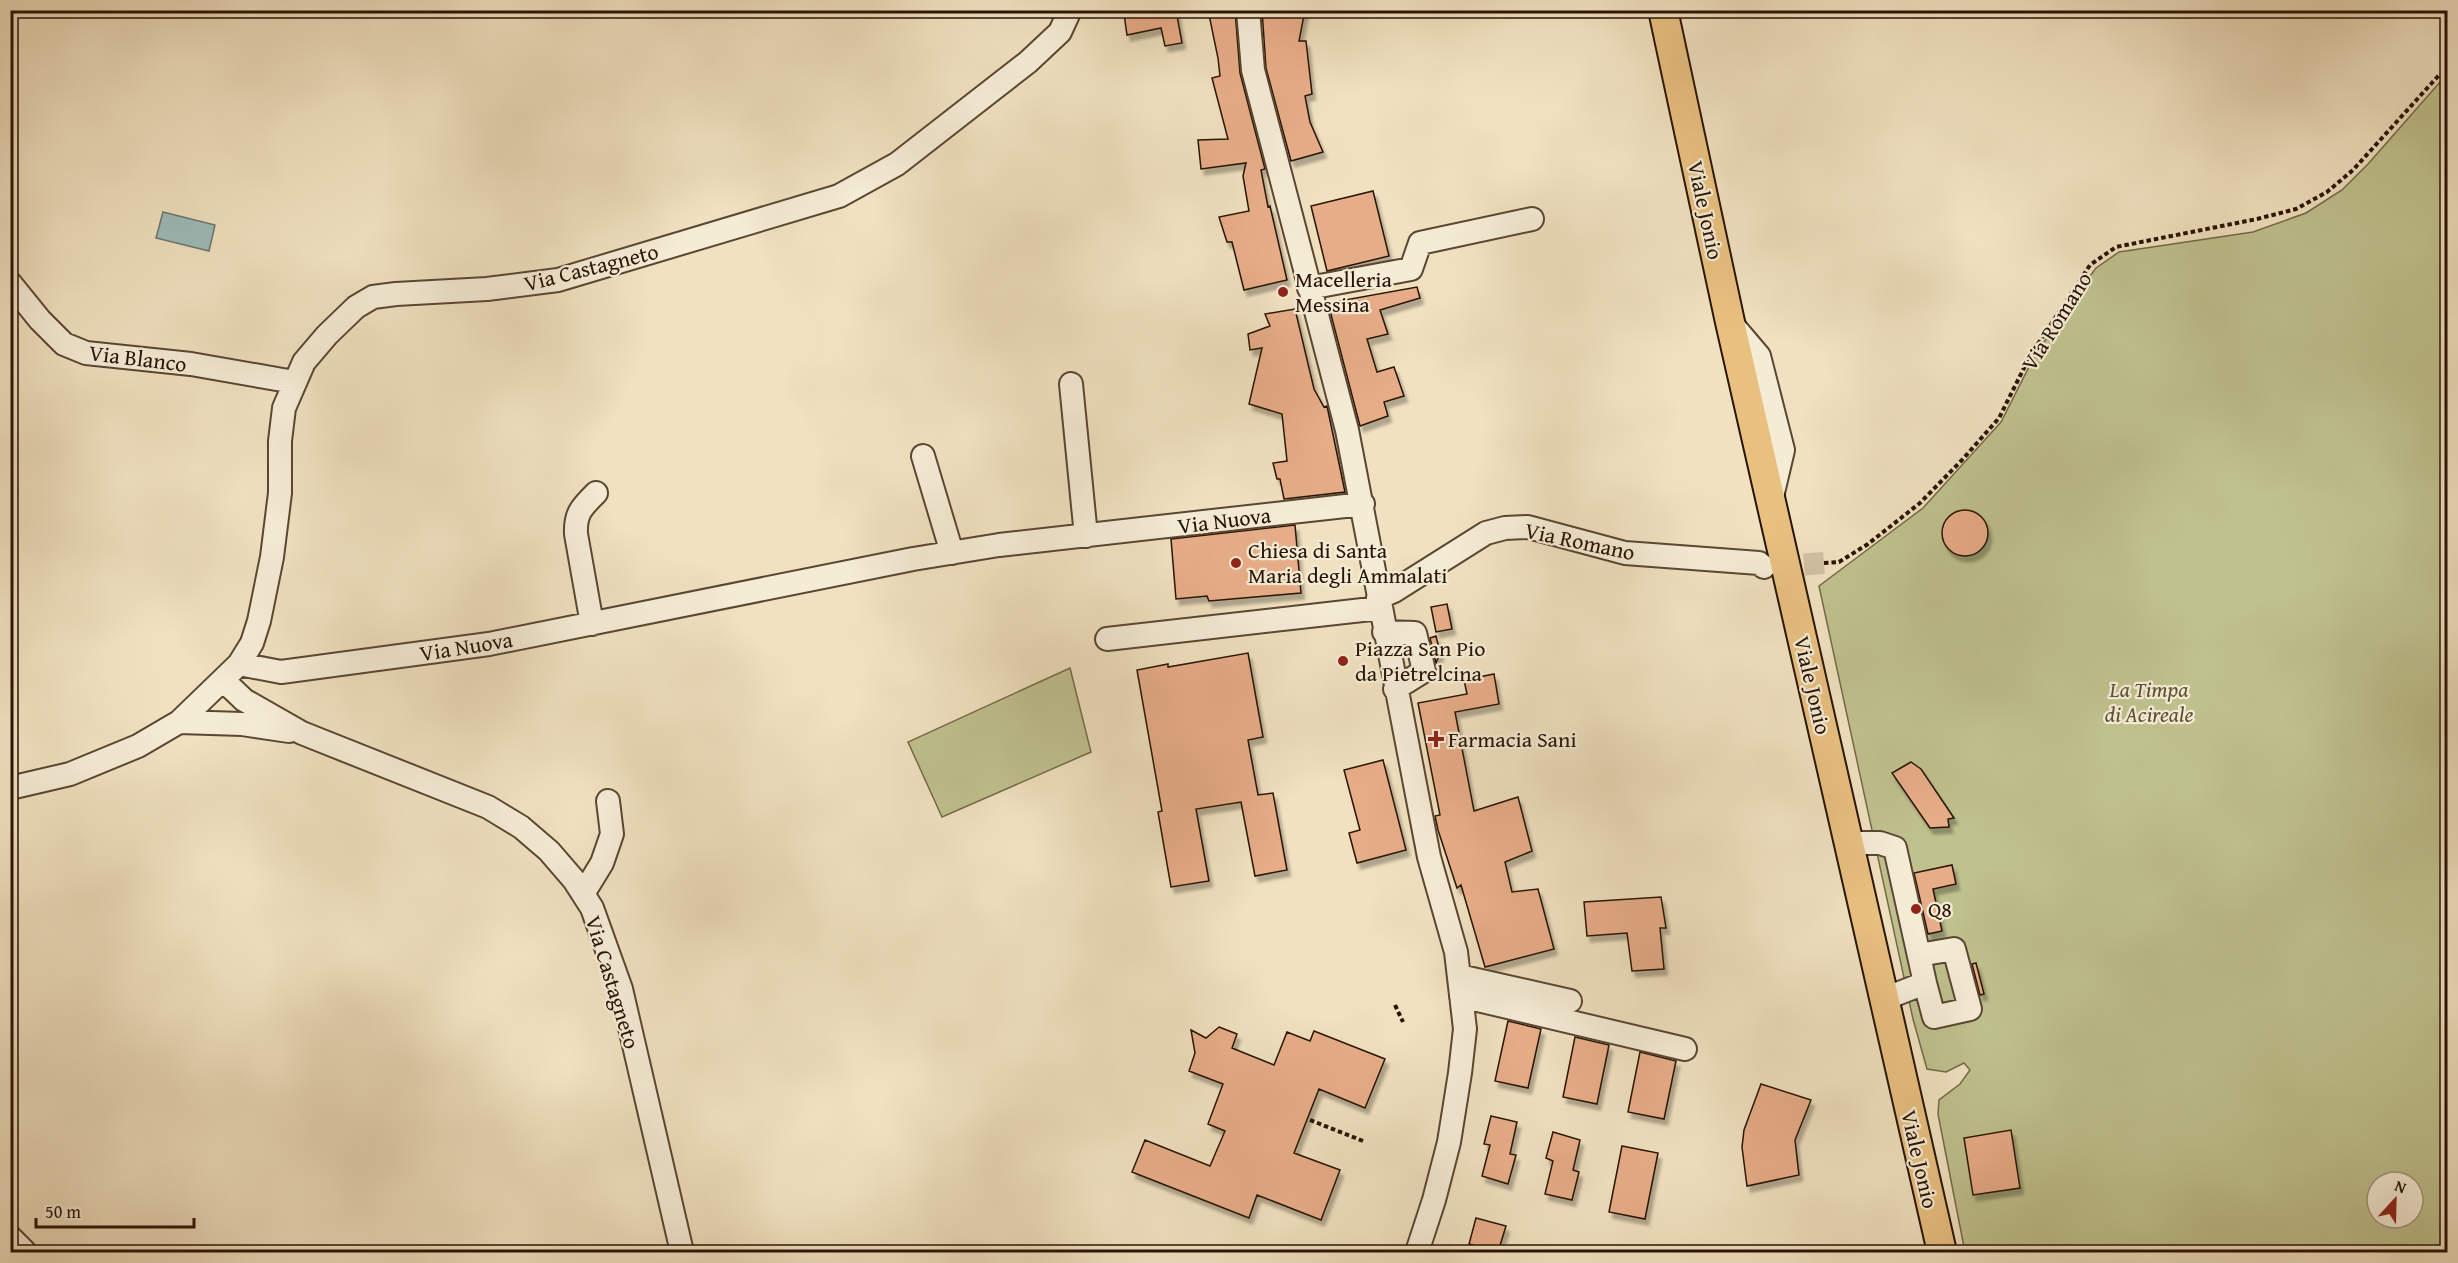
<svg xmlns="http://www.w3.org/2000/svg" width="2458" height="1263" font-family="'Gentium Book Plus',serif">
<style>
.green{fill:#bfc18e;stroke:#746a48;stroke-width:1.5;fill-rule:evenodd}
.water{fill:#9dbcba;stroke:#6e7871;stroke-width:1.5}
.building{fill:#e7ad88;stroke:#281303;stroke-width:1.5;filter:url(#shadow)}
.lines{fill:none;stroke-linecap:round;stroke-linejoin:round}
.minor-tunnel{stroke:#d2c2a4;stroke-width:22;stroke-dasharray:22 11;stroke-linecap:butt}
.minor-casing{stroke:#5a4632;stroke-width:26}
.major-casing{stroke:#281303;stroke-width:32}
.path{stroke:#281303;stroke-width:4;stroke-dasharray:4.5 3;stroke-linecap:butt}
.minor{stroke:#f5ecd6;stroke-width:22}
.major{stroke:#e8c080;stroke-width:28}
.poi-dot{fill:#8f2418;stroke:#f5ecd6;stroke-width:2}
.labels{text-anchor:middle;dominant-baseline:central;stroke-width:4.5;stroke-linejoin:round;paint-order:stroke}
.street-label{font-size:22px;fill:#281303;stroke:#f5ecd6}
.poi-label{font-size:22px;fill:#281303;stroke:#f5ecd6;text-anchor:start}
.park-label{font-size:22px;font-style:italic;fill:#5d5034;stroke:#f5ecd6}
</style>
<defs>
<filter id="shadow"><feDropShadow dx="3.5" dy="6" stdDeviation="1.5" flood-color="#0004"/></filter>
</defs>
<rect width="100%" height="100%" fill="#f0e1c0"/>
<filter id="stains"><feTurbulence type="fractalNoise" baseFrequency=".00333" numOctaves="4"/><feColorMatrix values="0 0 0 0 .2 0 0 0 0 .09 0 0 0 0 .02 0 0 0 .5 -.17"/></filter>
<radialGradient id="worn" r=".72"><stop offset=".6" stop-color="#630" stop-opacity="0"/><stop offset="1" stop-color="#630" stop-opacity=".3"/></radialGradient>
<path class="green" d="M2440,82L2447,84V1252H1965L1938,1114L1939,1100L1960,1084L1970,1070L1964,1063L1946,1072L1927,1069L1913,1019L1819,586L1923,508L2001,422L2033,359L2067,307L2096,268L2119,252L2253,232L2306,213L2342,190L2368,164ZM2377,1182H2413V1218H2377Z
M1070,668L1091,752L942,817L908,742Z"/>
<path class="water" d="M163,212L215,225L209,251L156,238Z"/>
<path class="building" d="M1138,10H1176L1182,43L1165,46L1161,28L1127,35L1124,14Z
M1208,10H1235L1240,73L1265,169L1261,170L1268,207L1270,206L1287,280L1244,290L1232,242H1227L1219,217L1249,211L1243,176L1246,163L1201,169L1198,140L1228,139L1212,78L1220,76L1218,58Z
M1262,10H1305L1299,41H1306L1312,94L1305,96L1310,122L1323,152L1291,161L1266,68Z
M1373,191L1389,256L1327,271L1311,206Z
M1417,287L1420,298L1380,310L1388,334L1367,339L1377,372L1394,367L1404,396L1384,402L1388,416L1360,426L1328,303Z
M1295,309L1314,389L1324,407L1327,406L1345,492L1284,499L1280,479H1277L1273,463L1287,461L1282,414L1249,404L1262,348L1250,350L1248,334L1270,326L1265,314Z
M1942 533a23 23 0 1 1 46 0a23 23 0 1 1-46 0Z
M1295,525L1301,593L1209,601L1207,596L1176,599L1171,539Z
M1447,604L1452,629L1436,632L1431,607Z
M1436,636L1440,653L1436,663L1430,638Z
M1248,653L1263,737L1248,740L1258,795L1273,793L1287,870L1255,876L1241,802L1196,809L1209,881L1171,887L1158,812L1162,811L1137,670L1168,664V667Z
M1494,674L1499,704L1455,712L1474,811L1518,797L1532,851L1505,862L1512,892L1538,889L1554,949L1485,967L1461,885L1457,888L1438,830L1435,816L1440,815L1418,703L1467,694L1464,680Z
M1383,760L1406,850L1357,863L1349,833L1360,830L1344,770Z
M1911,762L1921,769L1954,818L1948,819L1949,827L1930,828L1892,773Z
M1952,865L1956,884L1933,889L1942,931L1928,934L1914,873Z
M1661,897L1666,928H1660L1664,969L1632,971L1627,933L1587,936L1584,902Z
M1976,963L1984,994L1980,995L1972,964Z
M1508,1021L1541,1029L1528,1088L1495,1081Z
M1219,1027L1237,1034L1232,1048L1274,1065L1287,1032L1310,1041L1314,1031L1385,1059L1365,1108L1319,1089L1294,1153L1340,1170L1321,1220L1257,1195L1249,1218L1132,1172L1145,1140L1210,1166L1225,1131L1208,1124L1223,1084L1189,1071L1195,1053L1191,1030L1206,1038Z
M1575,1037L1609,1045L1597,1104L1563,1097Z
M1640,1052L1676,1061L1664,1119L1628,1112Z
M1761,1084L1811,1100L1795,1140L1799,1175L1747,1186L1742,1147L1744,1130Z
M1491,1116L1517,1122L1510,1154L1516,1155L1508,1184L1482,1176L1490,1145L1484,1144Z
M2011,1130L2020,1188L1973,1195L1964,1138Z
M1553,1132L1580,1140L1573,1170L1579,1172L1572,1200L1545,1194L1553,1161L1546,1158Z
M1622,1146L1658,1153L1645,1219L1609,1212Z
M1476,1218L1506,1226L1498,1252L1469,1244Z"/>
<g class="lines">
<path class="minor-tunnel" d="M1771,567L1824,563"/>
<g class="minor-casing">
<path id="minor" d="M1248,10L1253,70L1347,430L1429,857L1456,952L1465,1029L1460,1073L1449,1142L1434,1200L1417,1252
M10,283L40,320L64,344L86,353L191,364L294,382
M1309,288L1411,269L1420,243L1532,219
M1731,323L1759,356L1783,450L1771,501
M1071,384L1086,536
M923,456L952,553
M1378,598L1394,591L1486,533L1505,528L1528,527L1625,553L1759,563L1764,567
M592,624L576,534C575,513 582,507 596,493
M1384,632L1415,633L1424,671L1395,689
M1107,639L1380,608
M239,664L281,672L489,644L913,559L999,545L1363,504
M223,680L244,700L302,733L488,807L521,827L549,851L574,880L592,908L621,989L682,1252
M179,722L242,724L289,731
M10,788L70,774L138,746L179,722L239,664L252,643L259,621L272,557L280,493V441L284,408L304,362L327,335L356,307L373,297L396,294L487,289L558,280L839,196L897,164L1028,62L1060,32L1070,10
M1849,843H1880L1895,848L1925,983L1884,999
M583,894L602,863L612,834L608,801
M1919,955L1954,949L1970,1009L1934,1017L1925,983
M1459,976L1570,1001
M1461,996L1685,1049
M10,1237L25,1252"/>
</g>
<g class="major-casing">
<path id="major" d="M1663,10L1730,322L1942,1252"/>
</g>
<path class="path" d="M1824,563L1839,562L1868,544L1920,503L1962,460L1999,418L2030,356L2090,265L2116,247L2257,219L2296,209L2327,192L2353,170L2440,74L2448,75
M1395,1005L1403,1022
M1310,1120L1363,1141"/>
<use href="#minor" class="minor"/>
<use href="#major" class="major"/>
</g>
<g class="poi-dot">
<circle cx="1283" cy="292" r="6"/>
<circle cx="1236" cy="563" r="6"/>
<circle cx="1343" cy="661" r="6"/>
<path d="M1433 730h6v6h6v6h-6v6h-6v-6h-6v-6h6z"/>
<circle cx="1916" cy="909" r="6"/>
</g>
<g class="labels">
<g class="street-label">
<text transform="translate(1706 210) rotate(78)">Viale Jonio</text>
<text transform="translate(591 267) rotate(-14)">Via Castagneto</text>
<text transform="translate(2056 321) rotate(-58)">Via Romano</text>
<text transform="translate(138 358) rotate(7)">Via Blanco</text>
<text transform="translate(1224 520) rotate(-7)">Via Nuova</text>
<text transform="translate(1580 541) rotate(12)">Via Romano</text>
<text transform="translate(466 646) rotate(-9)">Via Nuova</text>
<text transform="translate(1813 685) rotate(77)">Viale Jonio</text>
<text transform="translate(613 982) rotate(73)">Via Castagneto</text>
<text transform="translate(1920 1159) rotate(77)">Viale Jonio</text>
</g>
<g class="poi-label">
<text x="1295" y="279">Macelleria<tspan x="1295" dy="25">Messina</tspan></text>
<text x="1248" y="550">Chiesa di Santa<tspan x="1248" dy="25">Maria degli Ammalati</tspan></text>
<text x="1355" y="648">Piazza San Pio<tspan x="1355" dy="25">da Pietrelcina</tspan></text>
<text x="1448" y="739">Farmacia Sani</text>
<text x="1928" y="909">Q8</text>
</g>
<g class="park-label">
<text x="2149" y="689">La Timpa<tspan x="2149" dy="25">di Acireale</tspan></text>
</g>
</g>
<rect width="2458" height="1263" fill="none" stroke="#f0e1c0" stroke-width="36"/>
<rect x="12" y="12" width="2434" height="1239" fill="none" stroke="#281303" stroke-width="3"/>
<rect x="18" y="18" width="2422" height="1227" fill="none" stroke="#281303" stroke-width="1.5"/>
<g transform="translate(2395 1200) rotate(22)"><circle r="28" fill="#f5ecd6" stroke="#a39582" stroke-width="1.5"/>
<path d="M0-4.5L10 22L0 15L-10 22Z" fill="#8f2418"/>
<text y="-9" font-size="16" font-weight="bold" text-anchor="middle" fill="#281303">N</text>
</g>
<path d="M36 1218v9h158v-9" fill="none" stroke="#281303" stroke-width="3"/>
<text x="45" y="1218" font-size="18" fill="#281303" stroke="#f5ecd6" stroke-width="4.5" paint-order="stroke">50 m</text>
<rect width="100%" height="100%" filter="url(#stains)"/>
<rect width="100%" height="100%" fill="url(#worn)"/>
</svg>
